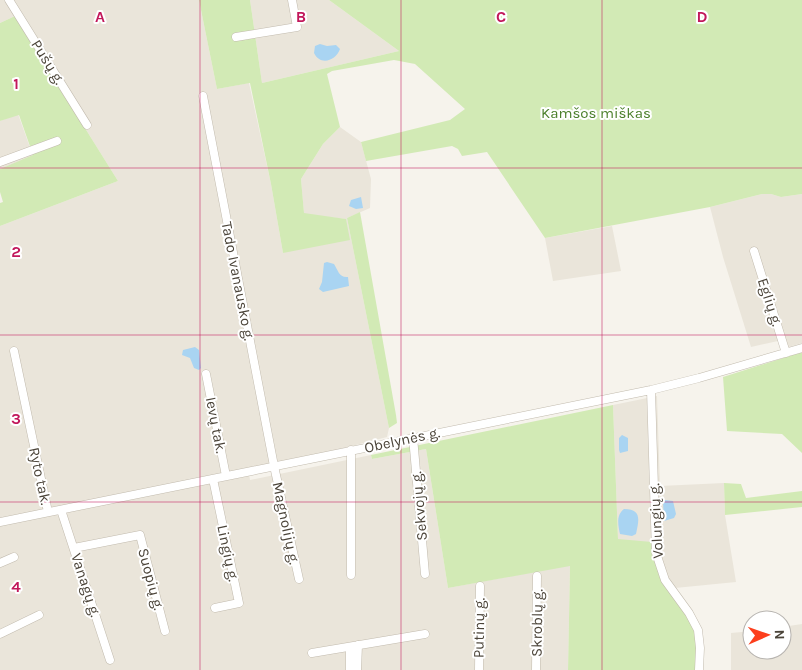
<svg xmlns="http://www.w3.org/2000/svg" width="802" height="670" font-family="Karla,sans-serif">
<style>
.residential{fill:#eae5da}
.green{fill:#d2eab5}
.water{fill:#a9d4f2}
.lines{fill:none;stroke-linecap:round;stroke-linejoin:round}
.minor-casing{stroke:#c2bbae;stroke-width:9}
.minor{stroke:#fff;stroke-width:8}
.grid{fill:none;stroke:#c2185b;stroke-width:1;stroke-opacity:0.55}
.labels{text-anchor:middle;dominant-baseline:central;stroke-width:4;stroke-linejoin:round;paint-order:stroke}
.street-label{font-size:15px;fill:#4b4439;stroke:#fff}
.park-label{font-size:15px;fill:#4a7f2a;stroke:#fff}
.grid-label{font-size:16px;text-anchor:middle;font-weight:bold;fill:#c2185b;stroke:#fff;stroke-width:4;stroke-linejoin:round;paint-order:stroke}
</style>
<rect width="100%" height="100%" fill="#f6f3ec"/>
<path class="residential" d="M0,0H199L217,89L249,83L271,184L283,253L345,219L304,214L301,179L323,144L340,127L361,142L371,179L370,208L347,218L389,428L387,437L274,466L249,474L250,480L371,455L372,459L426,449L448,588L570,565L568,670H0V226L118,181L15,16L0,23Z
M250,0H329L399,51L262,83Z
M18,114L33,156L0,169V121Z
M762,194H771L781,197L802,194V343L782,349L778,341L751,347L723,257L710,207Z
M612,226L621,271L553,281L545,238Z
M657,396L660,486L724,483L725,515L736,582L675,588L660,576L654,554L618,539L613,405Z
M802,624V670H731V633L752,631V650H782V627Z"/>
<path class="green" d="M199,0H250L262,83L399,51L329,0H802V194L781,197L771,194H762L710,207L545,238L487,152L462,156L458,149L452,146L366,161L361,142L450,120L465,109L415,64L394,60L332,71L327,74L340,127L323,144L301,179L304,213L346,219L350,240L283,253L271,184L250,83L217,89Z
M15,16L118,181L0,226V203L3,202L0,192V169L33,155L19,115L0,121V23Z
M360,212L396,415L397,423L389,428L347,218Z
M802,352V453L782,434L727,431L723,377Z
M613,405L618,539L652,542L654,554L660,576L692,622L697,636V670H568L570,566L448,588L426,449L372,459L371,455Z
M724,483L741,484L746,498L802,491V507L725,515Z"/>
<path class="water" d="M320,44L327,46L336,45L340,49C336,61 320,66 314,53L315,46Z
M361,197L363,208L356,209L349,206L351,200Z
M327,262L334,264C338,270 339,278 348,277L349,286L323,292L319,289L322,282L324,263Z
M195,347L199,350L201,368L199,370L194,368L190,358L182,355L183,350Z
M622,435L628,438V451L620,453L619,450V438Z
M665,500L673,501L676,514L674,518L664,521L663,502Z
M624,509C642,509 639,520 636,534L632,536L620,534C618,525 616,515 624,509Z"/>
<g class="lines">
<g class="minor-casing">
<path id="minor" d="M9,0L87,125
M236,37L297,27L292,0
M203,96L274,466L299,579
M0,162L57,141
M754,251L786,353
M14,351L48,512
M206,374L226,476
M651,390L656,553L665,580L689,613L698,630L700,648L699,670
M413,437L425,574
M351,450V575
M213,479L239,603L215,608
M61,510L110,660
M0,522L651,390L699,378L802,348
M74,548L140,535L165,631
M0,563L14,557
M0,634L39,615
M312,653L425,634
M350,670V647
M357,670L358,645
M479,670L480,586
M536,670L537,576"/>
</g>
<use href="#minor" class="minor"/>
</g>
<path class="grid" d="M200,0V670M401,0V670M602,0V670M0,168H802M0,335H802M0,502H802"/>
<g class="labels">
<g class="street-label">
<text transform="translate(48 62) rotate(58)">Pušų g.</text>
<text transform="translate(238 281) rotate(79)">Tado Ivanausko g.</text>
<text transform="translate(770 302) rotate(72)">Eglių g.</text>
<text transform="translate(216 425) rotate(79)">Ievų tak.</text>
<text transform="translate(402 440) rotate(-12)">Obelynės g.</text>
<text transform="translate(40 476) rotate(78)">Ryto tak.</text>
<text transform="translate(419 506) rotate(-95)">Sekvojų g.</text>
<text transform="translate(656 521) rotate(-93)">Volungių g.</text>
<text transform="translate(286 523) rotate(78)">Magnolijų g.</text>
<text transform="translate(228 553) rotate(78)">Lingių g.</text>
<text transform="translate(151 579) rotate(75)">Suopių g.</text>
<text transform="translate(86 585) rotate(72)">Vanagų g.</text>
<text transform="translate(537 623) rotate(-89)">Skroblų g.</text>
<text transform="translate(479 628) rotate(-89)">Putinų g.</text>
</g>
<g class="park-label">
<text x="596" y="113">Kamšos miškas</text>
</g>
</g>
<g class="grid-label">
<text x="100" y="22">A</text>
<text x="301" y="22">B</text>
<text x="501" y="22">C</text>
<text x="702" y="22">D</text>
<text x="16" y="89">1</text>
<text x="16" y="257">2</text>
<text x="16" y="424">3</text>
<text x="16" y="592">4</text>
</g>
<g transform="translate(767 635) rotate(88)"><circle r="24" fill="#ffffff" stroke="#b7b4b0"/>
<path d="M0-4L9 19L0 12L-9 19Z" fill="#fc3f1d"/>
<text y="-8" font-size="14" font-weight="bold" text-anchor="middle" fill="#4b4439">N</text>
</g>
</svg>
